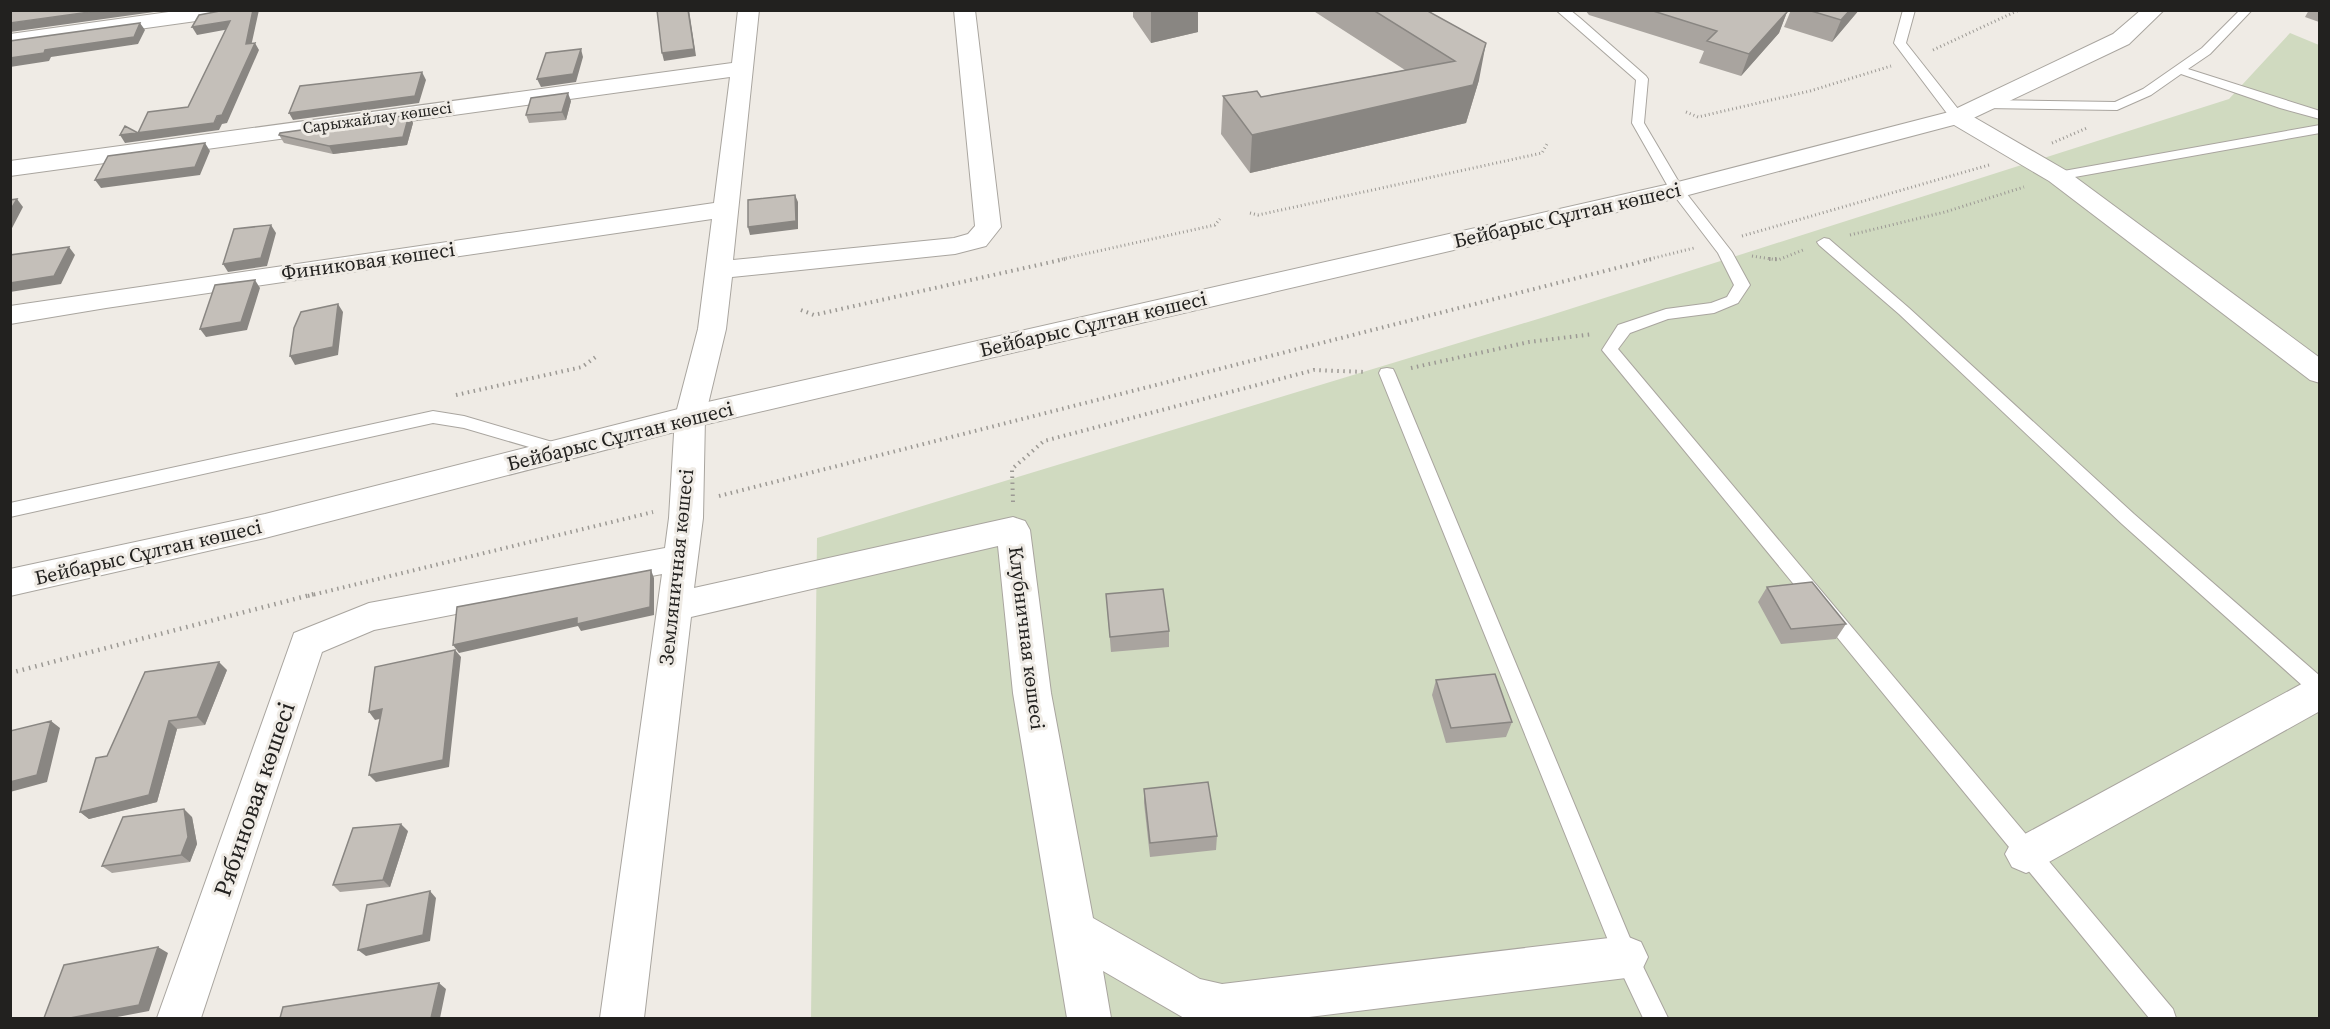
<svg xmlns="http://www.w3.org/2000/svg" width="2330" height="1029" font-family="'Source Serif 4',serif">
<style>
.green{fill:#d0dac0}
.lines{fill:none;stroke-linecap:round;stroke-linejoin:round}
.lane-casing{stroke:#a9a59f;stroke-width:2}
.street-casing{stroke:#a9a59f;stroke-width:2}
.secondary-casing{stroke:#a9a59f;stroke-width:2}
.path-far2{stroke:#9c9994;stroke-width:3;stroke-dasharray:1 3;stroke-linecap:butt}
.path-far1{stroke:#9c9994;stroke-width:4;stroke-dasharray:1.5 4.5;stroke-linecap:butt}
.path{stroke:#9c9994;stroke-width:4.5;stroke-dasharray:1.5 5;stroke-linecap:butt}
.lane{fill:#fff;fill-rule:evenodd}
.street{fill:#fff;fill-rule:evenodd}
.secondary{fill:#fff;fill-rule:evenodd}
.wall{fill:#a9a49f}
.shaded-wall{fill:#898682}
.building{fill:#c4bfb9;stroke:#898682;stroke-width:1.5}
.labels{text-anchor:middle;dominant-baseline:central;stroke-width:6;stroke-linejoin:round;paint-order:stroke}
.far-street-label{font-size:16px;fill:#22211f;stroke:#efebe5}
.street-label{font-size:20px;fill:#22211f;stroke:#efebe5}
.near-street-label{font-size:24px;fill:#22211f;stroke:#efebe5}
</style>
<rect width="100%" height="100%" fill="#efebe5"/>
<path class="green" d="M2290,33L2319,45V1018H811L817,538L1551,315L2229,99Z"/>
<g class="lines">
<g class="lane-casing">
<path id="lane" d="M1556,10H1570L1580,18L1646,76L1648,79L1644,123L1683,189L1732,252L1750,285L1738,303L1714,313L1668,319L1630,333L1618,349L2173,1009L2176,1018H2149L1602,350L1618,325L1666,309L1711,303L1727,297L1734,285L1718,253L1670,190L1632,123L1636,80Z
M1903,10H1915L1906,43L1962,114L1963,117L1962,120H1952L1894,43Z
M2240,10H2252L2210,54L2188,69L2320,111V119L2280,108L2181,74L2151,95L2117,110L1986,108L1980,104L1986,100L2115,102L2143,89L2202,48Z
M2320,125V133L2058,180L2051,176L2058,172Z
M1824,238L1829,239L1909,308L2134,514L2320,676V697L2313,695L2122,524L1899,314L1819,245L1817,242Z
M1387,368L1393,369L1395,373L1635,950L1668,1018H1643L1618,965L1379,373L1381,369Z
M433,411L464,416L566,446L569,450L566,454L560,456L464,428L433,423L10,517V503Z"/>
</g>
<g class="street-casing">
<path id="street" d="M183,10H242L239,14L232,16L10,47V34Z
M738,10H759L733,260L954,238L968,234L975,226L954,10H975L1001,227L986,246L955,254L732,277L726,329L705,417L703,518L694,588L1013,517L1025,521L1030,530L1051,693L1093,918L1200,979L1222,984L1626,936L1641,942L1648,957L1641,972L1626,978L1301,1018H1184L1103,971L1111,1018H1067L1013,693L998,546L691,617L644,1018H600L662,574L374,630L322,652L201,1018H157L294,633L369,603L665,548L669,518L675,417L698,329L712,219L106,308L10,324V306L714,203L730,77L10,176V161L732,63Z
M1957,110L1965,112L2067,171L2320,358V383L2310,380L2049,181L1949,122L1945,117L1949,112Z
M2320,677V711L2040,867L2026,873L2012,867L2005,854L2012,841L2307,681Z"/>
</g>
<g class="secondary-casing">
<path id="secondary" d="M2141,10H2164L2129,44L1965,122L1677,198L690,428L265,538L10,596V569L265,514L690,406L1674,183L1949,112L2113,34Z"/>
</g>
<path class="path-far2" d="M1933,50L2019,10
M1686,112L1698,117L1810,91L1891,66
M2052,143L2087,128
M1250,213L1258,215L1542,153L1547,144
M1850,235L1945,212L2024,187
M1742,236L1989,165
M1752,256L1778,260L1803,250
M1058,260L1215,225L1220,219
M1646,260L1694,248"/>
<path class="path-far1" d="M1769,259H1781
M801,310L814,315L1065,259
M1411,368L1529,342L1593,334
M456,395L582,367L597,356
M719,496L1652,259
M1013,502L1012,469L1044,441L1314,370L1366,372
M308,596L653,512"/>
<path class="path" d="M10,673L314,594"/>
<use href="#lane" class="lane"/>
<use href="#street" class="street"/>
<use href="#secondary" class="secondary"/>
</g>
<path class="wall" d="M1133,10H1198V32L1151,43L1133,17Z
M1312,10H1426L1479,80L1466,123L1250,173L1221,134L1223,96L1261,97L1405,70Z
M1585,10H1783L1787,12L1779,33L1741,76L1699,63L1704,51L1589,15Z
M1791,10H1859L1832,42L1784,27Z
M2309,10H2319V22L2305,17Z
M571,101L566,120L529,123L526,115Z
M409,115L413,123L407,145L333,154L284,143L279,135Z
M1767,587L1846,624L1836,639L1781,644L1758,602Z
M1106,594L1169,631V647L1111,652Z
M227,670L205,725L177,729L157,802L89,819L80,812L107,756Z
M1436,680L1512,722L1506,737L1446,743L1432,695Z
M1144,789L1217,836L1216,850L1150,857L1144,803Z
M192,817L197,844L190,862L112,873L102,866Z
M408,831L390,887L340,892L333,885Z"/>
<path class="shaded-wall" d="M104,10H155L154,12L10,32V23Z
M253,10H259L250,51L246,44Z
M688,10H689L696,56L664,61L662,53Z
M1151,10H1198V32L1151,43Z
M1850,10H1859L1832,42L1841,20Z
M1787,12L1779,33L1741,76L1749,54Z
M230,21L235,28L197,35L192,27Z
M140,23L145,30L138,44L51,57L49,61L10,67V58Z
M255,43L259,50L227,123L222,124L219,130L125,143L120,135L214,123Z
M1486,43L1479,80L1466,123L1250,173L1252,135L1473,85Z
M581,49L583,57L576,82L541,87L537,79Z
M422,72L426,80L419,103L293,120L289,113Z
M568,93L571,101L566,120L562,112Z
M409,115L413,123L407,145L333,154L329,146Z
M205,143L210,151L200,175L101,188L95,180Z
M795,195L798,202V229L750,235L748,227Z
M17,199L23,207L10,232V211Z
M271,225L276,233L267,266L228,272L223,264Z
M69,247L75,255L61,284L10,292V283Z
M255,280L260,288L247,330L206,337L200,329Z
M338,304L343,312L338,355L295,365L290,356Z
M651,570L654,578V615L581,631L578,626L459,653L453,645Z
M455,650L461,657L449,767L376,782L369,775Z
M219,662L227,670L205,725L197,717Z
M382,709L388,717L375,720L369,712Z
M51,721L60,728L47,782L10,792V782Z
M169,721L177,729L157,802L89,819L80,812Z
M184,809L192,817L197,844L190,862L181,855Z
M401,824L408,831L390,887L383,880Z
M430,891L436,898L430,941L366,956L358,950Z
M158,947L168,953L149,1011L112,1018H70Z
M439,983L446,989L440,1018H431Z"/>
<path class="building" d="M10,10H104L10,23Z
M225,10H253L246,44L255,43L222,115L217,116L214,123L120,135L125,126L138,133L148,112L188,107L230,21L192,27L199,15Z
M657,10H688L694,49L662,53Z
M1373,10H1426L1486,43L1473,85L1252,135L1223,96L1257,91L1261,97L1455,61Z
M1650,10H1783L1787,12L1749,54L1707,41L1717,31Z
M1808,10H1850L1841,20Z
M140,23L134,37L45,50L44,53L10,58V41Z
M581,49L573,74L537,79L546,53Z
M422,72L415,96L289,113L300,86Z
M568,93L562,112L526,115L531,98Z
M409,115L403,137L329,146L279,135L280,133Z
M205,143L195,167L95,180L108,156Z
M795,195L796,221L748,227V200Z
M17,199L10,211V200Z
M271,225L261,258L223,264L234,229Z
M69,247L54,276L10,283V255Z
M255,280L241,322L200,329L215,285Z
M338,304L333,347L290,356L294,328L301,312Z
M651,570L650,607L577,624V618L453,645L457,607Z
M1812,582L1846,624L1791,629L1767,587Z
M1163,589L1169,631L1110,637L1106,594Z
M455,650L443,760L369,775L382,709L369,712L375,667Z
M219,662L197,717L169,721L149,795L80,812L96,758L107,756L145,672Z
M1495,674L1512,722L1451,728L1436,680Z
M51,721L37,775L10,782V731Z
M1208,782L1217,836L1150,843L1144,789Z
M184,809L188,837L181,855L102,866L123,817Z
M401,824L383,880L333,885L353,828Z
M430,891L423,935L358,950L367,905Z
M158,947L139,1005L70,1018H44L64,965Z
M439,983L431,1018H280L283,1007Z"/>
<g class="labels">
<g class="far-street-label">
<text transform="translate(377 117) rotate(-8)">Сарыжайлау көшесі</text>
</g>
<g class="street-label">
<text transform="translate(1567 215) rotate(-13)">Бейбарыс Сұлтан көшесі</text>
<text transform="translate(368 261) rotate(-8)">Финиковая көшесі</text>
<text transform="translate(1093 324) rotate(-13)">Бейбарыс Сұлтан көшесі</text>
<text transform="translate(620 436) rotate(-14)">Бейбарыс Сұлтан көшесі</text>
<text transform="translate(148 552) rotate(-13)">Бейбарыс Сұлтан көшесі</text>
<text transform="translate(676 567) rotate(-84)">Земляничная көшесі</text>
<text transform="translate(1027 638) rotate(83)">Клубничная көшесі</text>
</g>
<g class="near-street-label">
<text transform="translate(254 799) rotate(-71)">Рябиновая көшесі</text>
</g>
</g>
<rect width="2330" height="1029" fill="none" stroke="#22211f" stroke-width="24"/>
</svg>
